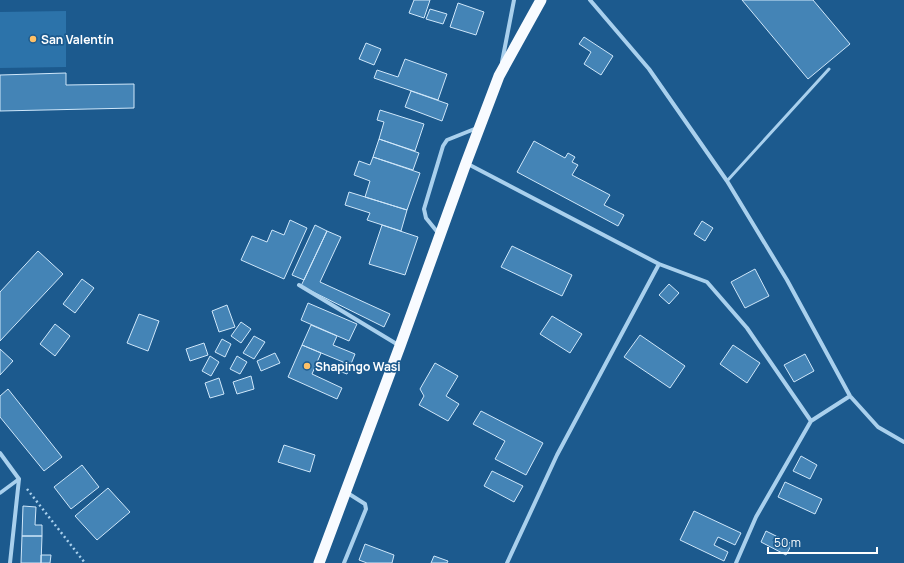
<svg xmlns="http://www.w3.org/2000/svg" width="904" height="563" font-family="Manrope,sans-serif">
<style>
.green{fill:#2c73aa}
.building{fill:#4484b6;stroke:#cfe7fa}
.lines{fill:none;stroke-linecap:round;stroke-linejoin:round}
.path{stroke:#a9d0ed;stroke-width:2.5;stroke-dasharray:2 3;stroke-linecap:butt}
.service{stroke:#a9d0ed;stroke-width:3}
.pedestrian{stroke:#a9d0ed;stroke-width:3.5}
.minor{stroke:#a9d0ed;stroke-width:4}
.trunk{stroke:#f8fbff;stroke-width:11}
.poi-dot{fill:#fec167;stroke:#1c5a8e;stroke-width:1.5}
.labels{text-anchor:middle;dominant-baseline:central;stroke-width:3.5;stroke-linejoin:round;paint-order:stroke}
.poi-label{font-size:12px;font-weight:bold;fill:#fff;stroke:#1c5a8e;text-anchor:start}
</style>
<rect width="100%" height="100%" fill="#1c5a8e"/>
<path class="green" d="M66,11V67L0,68V12Z"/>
<path class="building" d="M414,0H430L424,18L409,13Z
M742,0H813L850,44L808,79Z
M458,3L484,12L476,35L450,27Z
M430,9L447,14L443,24L426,19Z
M584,37L613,56L601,75L584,64L591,52L579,44Z
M366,43L381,49L374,65L359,59Z
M405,59L447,74L438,100L374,78L377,70L398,77Z
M66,73V85L134,84V108L0,111V75Z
M411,91L448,104L442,121L405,107Z
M380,110L424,124L415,151L379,139L384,122L377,120Z
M379,139L419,153L413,170L373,157Z
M534,141L565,158L568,153L575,157L572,162L578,165L572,175L610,195L604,205L624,215L618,226L517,172Z
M373,157L420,173L407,210L365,197L370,181L354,175L359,161L370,165Z
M349,192L407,210L401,231L367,220L370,213L345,205Z
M290,220L307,228L284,279L241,260L252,236L267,242L272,230L284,235Z
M702,221L713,228L705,241L694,234Z
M315,225L327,231L304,280L292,275Z
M382,225L418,237L405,275L369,264Z
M327,231L341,237L320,282L390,314L384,327L301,286Z
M512,246L572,275L562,296L501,267Z
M38,251L63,274L0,341V292Z
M755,269L769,296L745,308L731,282Z
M82,279L94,288L75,313L63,304Z
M669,284L679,293L669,304L659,295Z
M308,303L357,324L349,341L301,320Z
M227,305L235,327L219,332L212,311Z
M139,314L159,321L148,351L127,343Z
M552,316L582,334L570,353L540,334Z
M241,322L251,329L241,343L231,336Z
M55,324L70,336L55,356L40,344Z
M311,325L337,336L333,345L355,354L347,374L339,371L343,362L302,345Z
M640,335L685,366L670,388L624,357Z
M254,336L265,342L254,359L243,353Z
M222,339L231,344L225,357L215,352Z
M204,343L208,355L190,361L186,349Z
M302,345L321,353L312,374L342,388L337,399L288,377Z
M733,345L760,363L747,383L720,364Z
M0,349L13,361L0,375Z
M275,353L280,363L261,371L257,361Z
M805,354L814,371L794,382L784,365Z
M210,356L219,362L211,376L202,371Z
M237,356L247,362L240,374L230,369Z
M435,363L458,376L446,396L459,404L448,421L419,405L424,396L420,389Z
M251,376L254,389L237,394L233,382Z
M219,378L224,394L210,398L205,383Z
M8,389L62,457L44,471L0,417V396Z
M481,411L543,443L526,475L495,459L505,441L473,424Z
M284,445L315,455L310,472L278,462Z
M801,456L817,465L810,479L793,471Z
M82,465L99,487L71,509L54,487Z
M492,471L523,486L514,502L484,486Z
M785,482L822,499L815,514L778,497Z
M108,488L130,512L97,540L75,516Z
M23,506L36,507L35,525H42V536H22Z
M694,511L741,533L735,545L718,537L714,545L728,552L724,561L680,540Z
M766,531L792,544L786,555L761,542Z
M22,536H42L41,563H21Z
M365,544L394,555L392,563H367L359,560Z
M41,555H51L50,563H41Z
M434,556L448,561L447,563H431Z"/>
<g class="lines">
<path class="path" d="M27,489L85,563"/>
<path class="service" d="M727,181L829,69"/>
<path class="pedestrian" d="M0,493L19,479"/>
<path class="minor" d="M590,0L649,69L727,181L787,280L850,396L878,427L904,442
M502,62L514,0
M466,163L659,264L707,282L747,328L811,421
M439,234L426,218L424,209L443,146L447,140L477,128
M299,285L400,346
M0,453L19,479L10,563
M344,563L366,509L365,504L346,492
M507,563L557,455L659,264
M736,563L756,517L811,421L850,396"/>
<path class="trunk" d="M319,563L400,346L466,163L499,76L541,0"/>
</g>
<g class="poi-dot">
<circle cx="33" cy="39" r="4"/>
<circle cx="307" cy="366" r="4"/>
</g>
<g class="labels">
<g class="poi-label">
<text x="41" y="39">San Valentín</text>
<text x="315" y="366">Shapingo Wasi</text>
</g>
</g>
<path d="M768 547v6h109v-6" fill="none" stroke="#ffffff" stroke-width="2"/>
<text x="774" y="547" font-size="12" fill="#ffffff" stroke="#1c5a8e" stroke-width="3" paint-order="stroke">50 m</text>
</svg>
